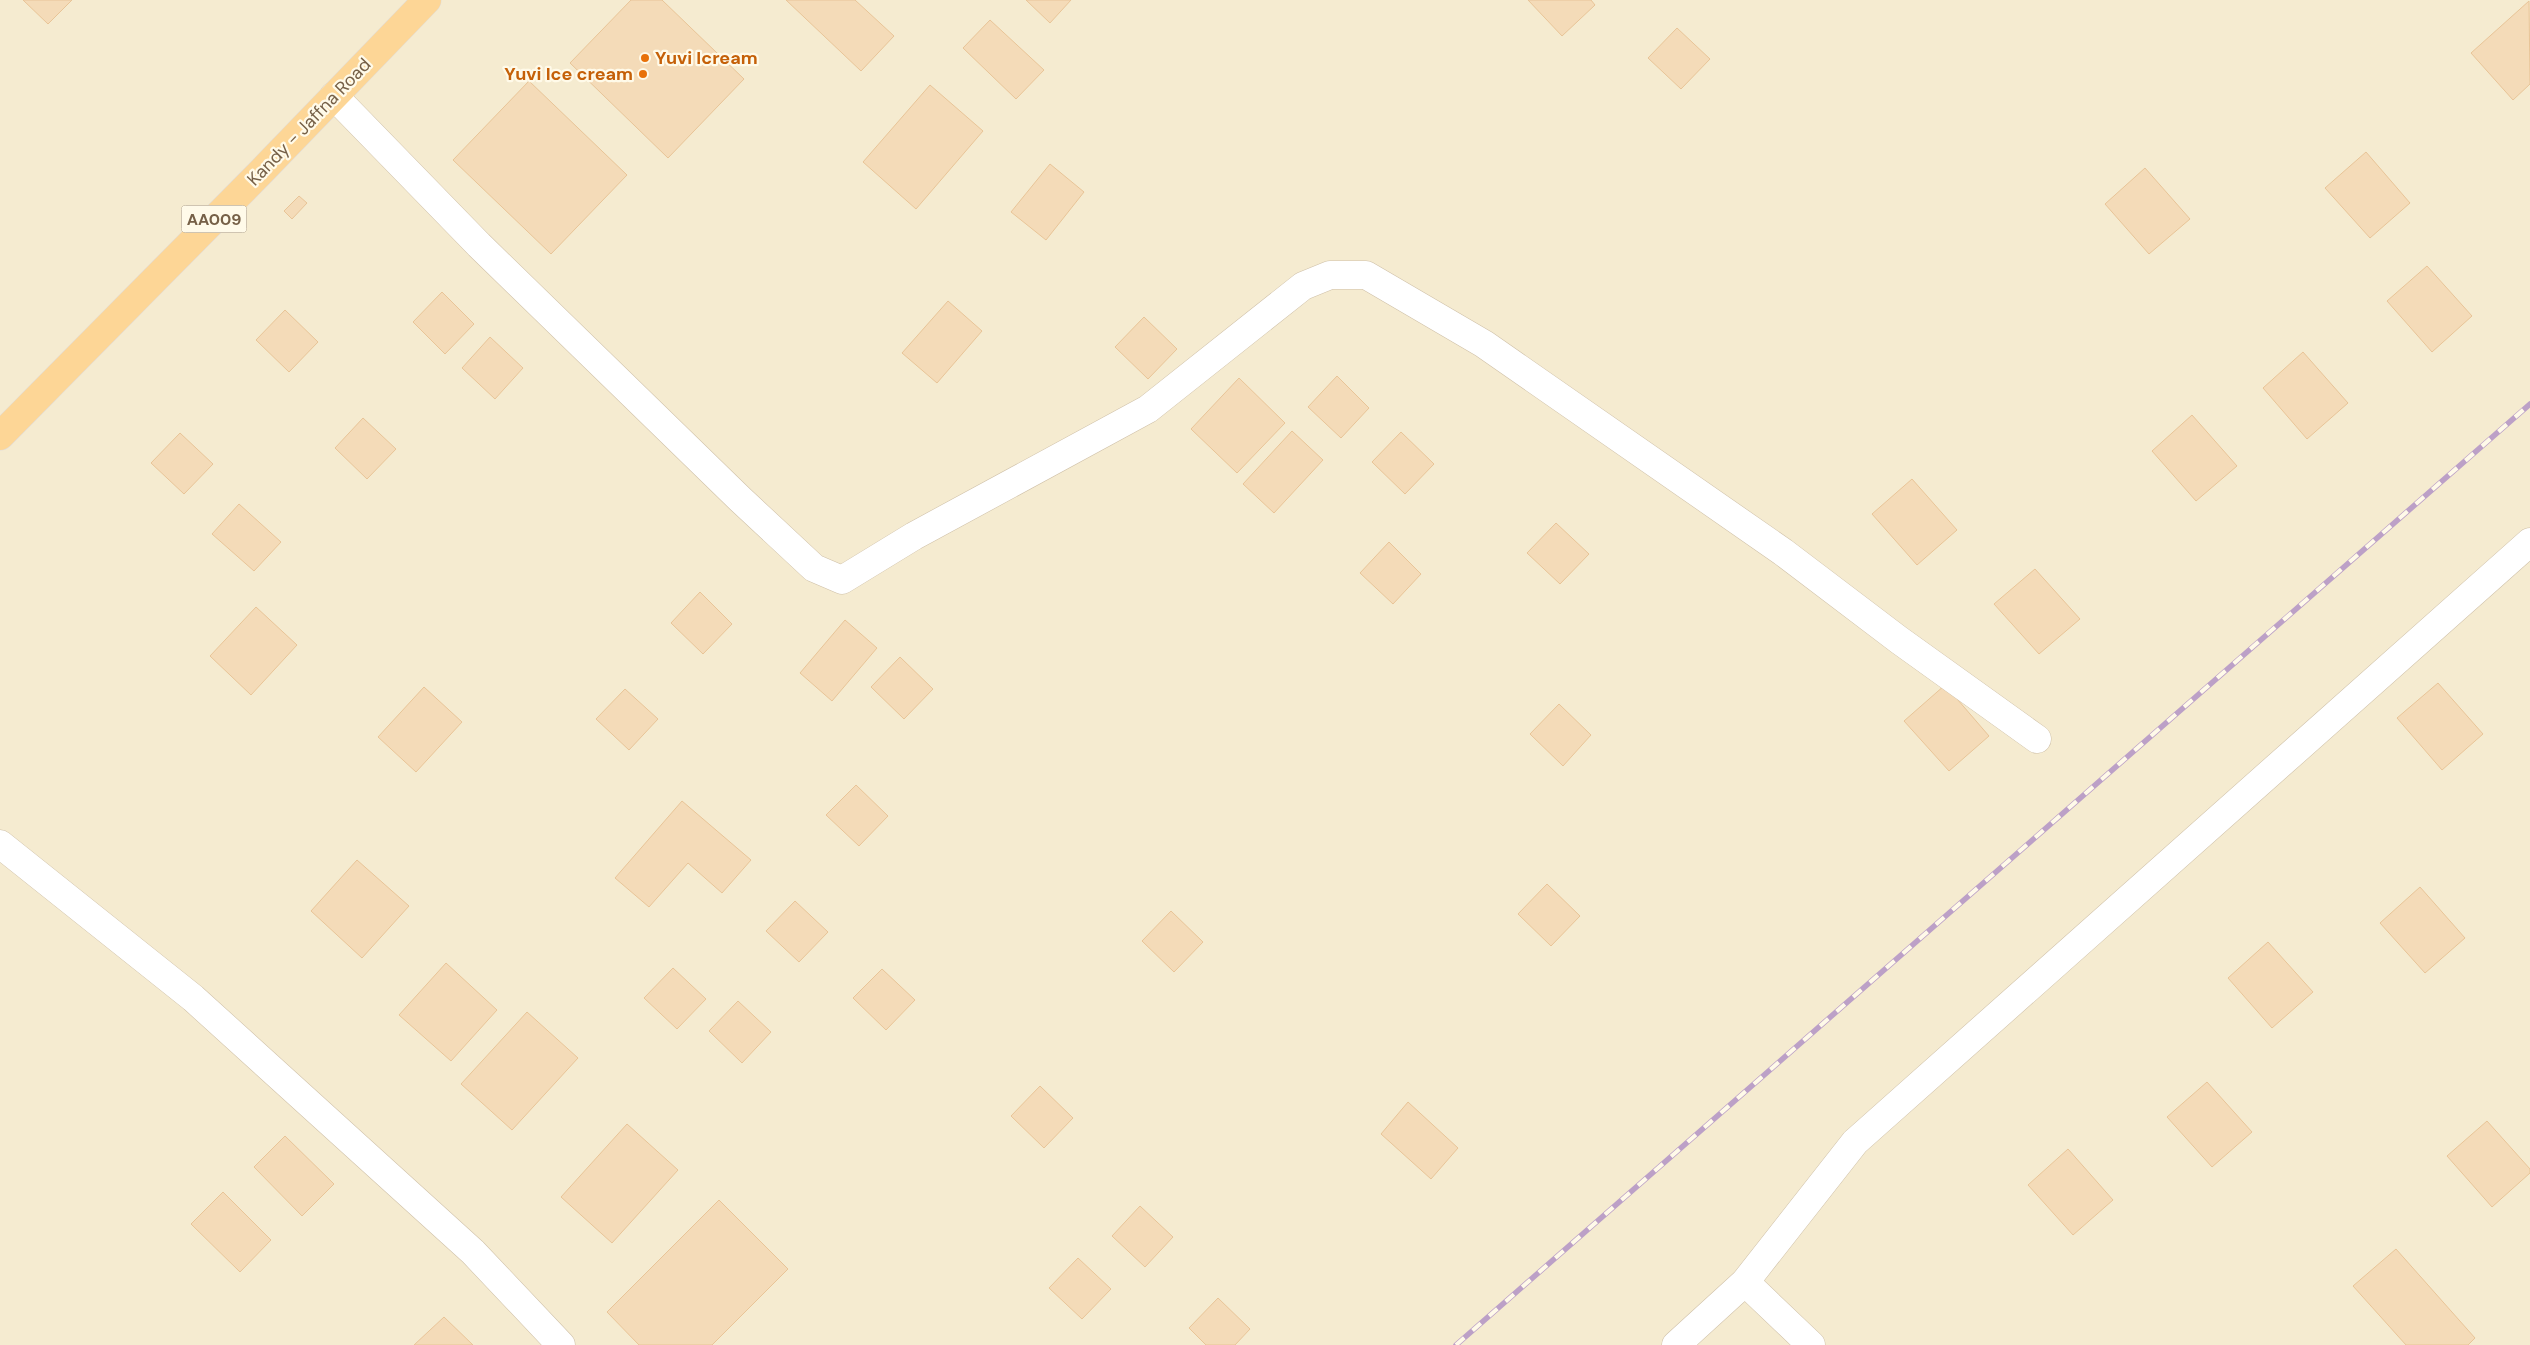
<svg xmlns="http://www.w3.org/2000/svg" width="2530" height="1345" font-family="'DM Sans',sans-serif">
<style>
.residential{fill:#f5ebd0}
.building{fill:#f4dbb8;stroke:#e8c497}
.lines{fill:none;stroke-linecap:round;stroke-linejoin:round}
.minor-casing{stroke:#cfc0a8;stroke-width:29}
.trunk-casing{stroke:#e1dcd7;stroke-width:29}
.minor{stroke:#fff;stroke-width:28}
.trunk{stroke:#fdd696;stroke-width:28}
.rail-casing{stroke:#bca0c7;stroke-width:5.5}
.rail{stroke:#fffae9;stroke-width:4;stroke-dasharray:11;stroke-linecap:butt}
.food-dot{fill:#e8710a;stroke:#fffae9;stroke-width:2}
.labels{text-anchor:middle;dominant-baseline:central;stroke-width:4.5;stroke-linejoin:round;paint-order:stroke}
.shield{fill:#fffae9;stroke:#9f8e78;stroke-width:1}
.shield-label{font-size:16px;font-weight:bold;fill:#766047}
.food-label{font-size:18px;font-weight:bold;fill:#c56008;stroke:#fffae9;text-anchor:start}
.street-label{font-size:18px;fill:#766047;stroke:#fffae9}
</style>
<rect width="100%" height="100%" fill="#fdf8e2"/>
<path class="residential" d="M0,0H2530V1345H0Z"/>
<path class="building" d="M23,0H72L48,24Z
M631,0H662L744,79L668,158L570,63Z
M786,0H855L894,36L861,71Z
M1026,0H1071L1050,23Z
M1528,0H1591L1595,5L1562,36Z
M2529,1L2530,84L2513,100L2471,53Z
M990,20L1044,70L1016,99L963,48Z
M1677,28L1710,59L1681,89L1648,58Z
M529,81L627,175L551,254L453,160Z
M930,85L983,131L916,209L863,162Z
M2366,152L2410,203L2370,238L2325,188Z
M1050,164L1084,192L1046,240L1011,212Z
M2145,168L2190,219L2149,254L2105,204Z
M299,196L307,203L292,219L284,211Z
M2427,266L2472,316L2432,352L2387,301Z
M442,292L474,324L445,354L413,322Z
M948,301L982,331L937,383L902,353Z
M285,310L318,342L289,372L256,340Z
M1144,317L1177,349L1148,379L1115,347Z
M490,337L523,368L495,399L462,368Z
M2303,352L2348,403L2307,439L2263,388Z
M1337,376L1369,408L1341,438L1308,407Z
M1239,378L1285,423L1237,473L1191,429Z
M2192,415L2237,466L2196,501L2152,451Z
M363,418L396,449L367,479L335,448Z
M1292,431L1323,460L1274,513L1243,484Z
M1401,432L1434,464L1405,494L1372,462Z
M180,433L213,464L184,494L151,463Z
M1912,479L1957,530L1917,565L1872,514Z
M239,504L281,542L254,571L212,534Z
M1556,523L1589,554L1560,584L1527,553Z
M1389,542L1421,574L1393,604L1360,573Z
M2035,569L2080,619L2039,654L1994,604Z
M700,592L732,624L703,654L671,623Z
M256,607L297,645L251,695L210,656Z
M845,620L877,648L832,701L800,673Z
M900,657L933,689L904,719L871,687Z
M2438,683L2483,734L2442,770L2397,718Z
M1945,685L1989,736L1949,771L1904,721Z
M424,687L462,722L416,772L378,737Z
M625,689L658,719L629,750L596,719Z
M1559,704L1591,735L1563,766L1530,734Z
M856,785L888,816L859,846L826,815Z
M682,801L751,860L722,893L688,863L649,907L615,878Z
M357,860L409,906L362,958L311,911Z
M1547,884L1580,916L1551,946L1518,914Z
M2420,887L2465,938L2425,973L2380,923Z
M795,901L828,932L799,962L766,931Z
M1171,911L1203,942L1174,972L1142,941Z
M2268,942L2313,992L2272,1028L2228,978Z
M446,963L497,1010L451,1061L399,1015Z
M673,968L706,999L677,1029L644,998Z
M882,969L915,1000L886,1030L853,998Z
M738,1001L771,1032L742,1063L709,1031Z
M527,1012L578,1058L512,1130L461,1084Z
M2207,1082L2252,1132L2212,1167L2167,1117Z
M1040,1086L1073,1118L1044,1148L1011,1116Z
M1408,1102L1458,1148L1431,1179L1381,1134Z
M2487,1121L2530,1169V1173L2492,1207L2447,1156Z
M627,1124L678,1170L612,1243L561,1197Z
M285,1136L334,1184L302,1216L254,1167Z
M2068,1149L2113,1200L2073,1235L2028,1185Z
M223,1192L271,1240L240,1272L191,1224Z
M719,1200L788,1269L712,1345H639L607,1312Z
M1140,1206L1173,1237L1145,1267L1112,1236Z
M2396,1249L2475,1338L2468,1345H2406L2353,1286Z
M1078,1258L1111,1289L1082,1319L1049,1288Z
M1218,1298L1250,1329L1235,1345H1206L1189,1328Z
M444,1317L473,1345H414Z"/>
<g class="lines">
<g class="minor-casing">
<path id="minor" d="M334,96L479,245L740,499L814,568L842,580L914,536L1148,409L1303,286L1330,275H1366L1484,344L1783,552L1899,640L2037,739
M0,844L193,998L473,1252L561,1345
M1745,1282L1811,1345
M1676,1345L1745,1282L1855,1142L2530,542"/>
</g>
<g class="trunk-casing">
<path id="trunk" d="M0,436L258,175L427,0"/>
</g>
<use href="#minor" class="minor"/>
<use href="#trunk" class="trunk"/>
<g class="rail-casing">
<path id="rail" d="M1456,1345L2530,404"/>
</g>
<use href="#rail" class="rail"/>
</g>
<g class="food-dot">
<circle cx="645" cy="58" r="5"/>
<circle cx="643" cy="74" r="5"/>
</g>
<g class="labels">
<rect class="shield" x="181.5" y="205.5" width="65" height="27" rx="4"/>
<g class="shield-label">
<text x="214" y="219">AA009</text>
</g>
<g class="food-label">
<text x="655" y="58">Yuvi Icream</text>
<text x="633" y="74" text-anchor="end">Yuvi Ice cream</text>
</g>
<g class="street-label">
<text transform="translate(309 122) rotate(-46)">Kandy - Jaffna Road</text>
</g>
</g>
</svg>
